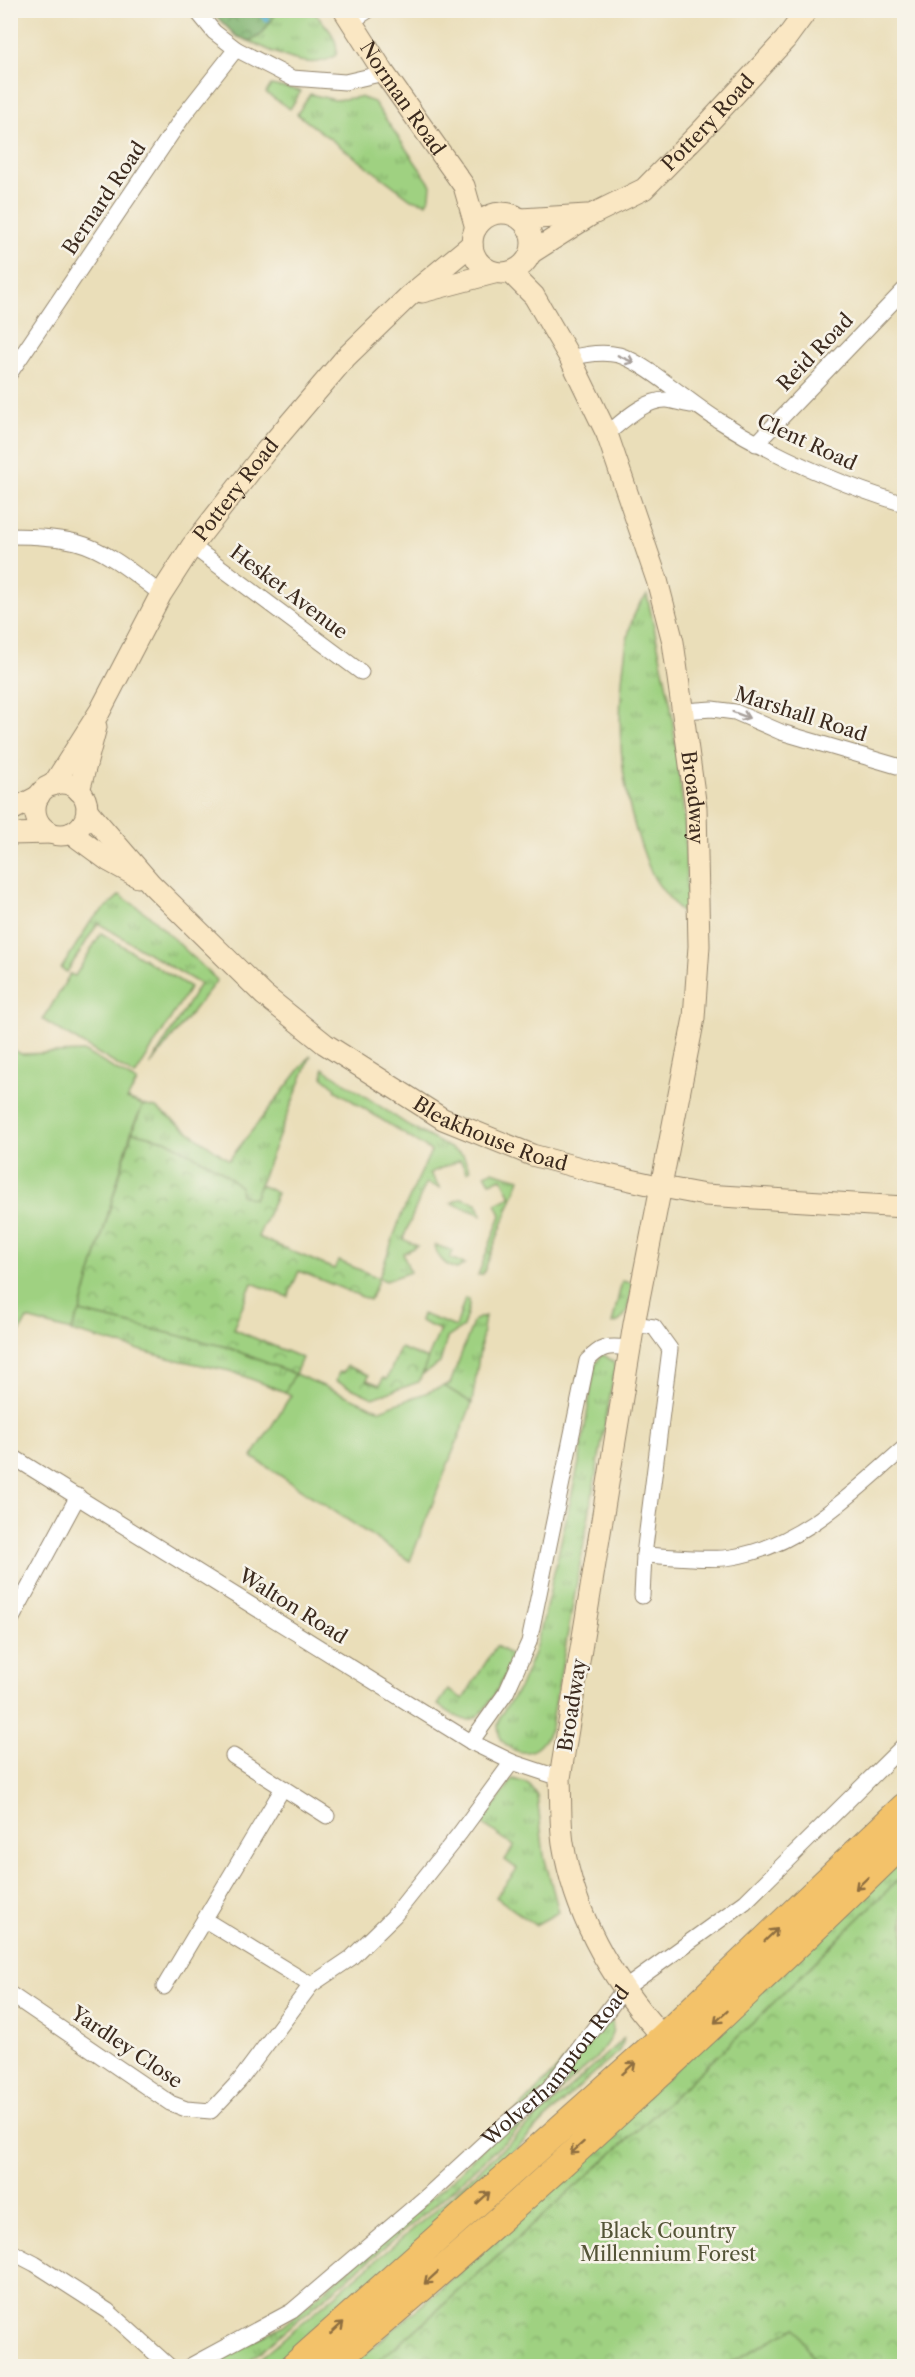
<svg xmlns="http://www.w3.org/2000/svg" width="915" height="2377" font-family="'Libre Caslon Text',serif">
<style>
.grass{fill:url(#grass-tufts);stroke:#6d7e50;stroke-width:1.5}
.forest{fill:url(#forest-crowns);stroke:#5d6e46;stroke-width:1.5}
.park{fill:url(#park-crowns);stroke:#6d7e50;stroke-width:1.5}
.garden{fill:#9fd181;stroke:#6d7e50;stroke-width:1.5}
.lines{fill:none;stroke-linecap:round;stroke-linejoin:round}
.stream{stroke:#51accf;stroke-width:6}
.street-casing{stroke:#92846c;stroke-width:17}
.secondary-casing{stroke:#92846c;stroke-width:23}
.highway-casing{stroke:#92846c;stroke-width:29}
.street{stroke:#fff;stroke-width:15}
.secondary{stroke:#fae7c3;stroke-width:21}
.highway{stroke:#f3c26a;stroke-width:27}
.oneway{stroke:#a79f9a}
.oneway2{stroke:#8e6e40}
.labels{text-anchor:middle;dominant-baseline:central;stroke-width:5;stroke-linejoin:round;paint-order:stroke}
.street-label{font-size:20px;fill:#3b2a1e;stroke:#f7f3e8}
.park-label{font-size:20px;fill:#545437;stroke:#f7f3e8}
</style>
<defs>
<pattern id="grass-tufts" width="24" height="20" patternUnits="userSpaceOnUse" patternTransform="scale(1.5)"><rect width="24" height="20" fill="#9fd181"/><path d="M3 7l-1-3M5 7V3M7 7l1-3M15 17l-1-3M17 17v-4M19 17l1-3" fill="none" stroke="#83aa69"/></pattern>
<pattern id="forest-crowns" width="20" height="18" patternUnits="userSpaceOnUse" patternTransform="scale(1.5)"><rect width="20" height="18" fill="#7fb36f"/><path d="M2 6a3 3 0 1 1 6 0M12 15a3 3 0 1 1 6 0" fill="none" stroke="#69925b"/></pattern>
<pattern id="park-crowns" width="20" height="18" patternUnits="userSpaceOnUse" patternTransform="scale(1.5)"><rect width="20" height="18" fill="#9fd181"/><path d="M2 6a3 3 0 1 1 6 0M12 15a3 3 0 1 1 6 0" fill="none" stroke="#83aa69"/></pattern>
</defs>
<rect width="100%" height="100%" fill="#f7f3e8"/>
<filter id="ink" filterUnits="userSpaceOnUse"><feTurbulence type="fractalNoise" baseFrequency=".0167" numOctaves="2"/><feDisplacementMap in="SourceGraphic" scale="12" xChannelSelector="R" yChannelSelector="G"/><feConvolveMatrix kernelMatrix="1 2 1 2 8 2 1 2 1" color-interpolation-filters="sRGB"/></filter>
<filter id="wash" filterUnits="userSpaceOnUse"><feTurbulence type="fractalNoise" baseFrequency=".008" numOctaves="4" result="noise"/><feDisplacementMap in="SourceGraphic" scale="24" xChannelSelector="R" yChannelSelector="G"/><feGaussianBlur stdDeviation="1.35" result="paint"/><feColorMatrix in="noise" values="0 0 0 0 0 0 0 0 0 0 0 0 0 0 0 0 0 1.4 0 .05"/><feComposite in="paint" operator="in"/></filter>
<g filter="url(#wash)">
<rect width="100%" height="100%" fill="#eadeb9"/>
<path class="grass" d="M278,11H313C324,24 340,37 336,55C310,74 275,52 249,41L261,35Z
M271,85L301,91L290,109L266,93Z
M310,94L335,100L360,97L374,102L431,185L430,196L426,203L411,199L297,114Z
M647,595L671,706L685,825L687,915L681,912C672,901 660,889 653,876C649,869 646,859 643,851C620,790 616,726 624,662C627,639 630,612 647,595Z
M120,895L150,916L217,980L150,1066L200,984L98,923L67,972L61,969L91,921Z
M311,1055L254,1199L241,1195L240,1187L219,1169L165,1140L132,1132L143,1105L156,1108L229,1160Z
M323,1068L411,1127L463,1155L470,1170L467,1172L460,1160L430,1173L440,1188L426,1183L403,1239L417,1246L403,1253L410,1272L386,1281L379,1278L401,1216L431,1151L335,1090L336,1088L323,1077Z
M492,1171L520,1179L483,1274L478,1275L501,1215L496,1204L511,1197L502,1178L490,1182L485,1174Z
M462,1198L477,1203L482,1215L451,1203Z
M435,1245L453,1251L450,1258L465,1264L457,1269C446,1267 436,1256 435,1245Z
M622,1281L632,1283C629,1298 630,1321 612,1324Z
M465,1298L469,1299V1306L463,1327L447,1338L440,1363L420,1376L440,1330L420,1321L422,1314L456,1327Z
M80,1312L227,1347L295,1374L285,1392L230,1371L168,1358L71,1331Z
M485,1316L472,1403L444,1386L450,1384L474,1320Z
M602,1354L613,1361L615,1368L551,1727C540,1753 522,1762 500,1739L498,1726L500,1716L520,1687L534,1653L543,1621L580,1458L595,1365Z
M496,1646L513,1656C507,1671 486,1720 468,1720C458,1720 447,1710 438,1705L448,1690L463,1699Z
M513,1779L529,1784L537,1796L544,1856L559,1912L535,1925L496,1897L517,1869L505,1860L514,1846L482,1823Z
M904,1856V1874L756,2020L624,2143L402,2342L371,2366H351L438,2291Z
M609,2014C619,2034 607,2042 596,2058L441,2200L243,2366H208L284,2325L453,2179Z
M624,2038L619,2051C561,2101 509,2156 455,2210C399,2266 336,2316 275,2366H251L433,2212Z"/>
<path class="forest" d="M211,11H278L261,35L249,41L236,36Z"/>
<path class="park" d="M132,1132L165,1140L219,1169L240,1187L241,1195L254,1199L260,1185L277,1193L258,1237L334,1269L339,1261L379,1278L370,1300L299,1271L288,1297L252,1283L233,1329L302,1358L295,1374L227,1347L80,1312Z
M400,1348L428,1359L419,1382L373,1398L336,1381L339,1372L343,1373L347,1366L369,1375L367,1380L380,1385L383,1378L387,1379Z
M904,1874V2366H371L402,2342L624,2143L756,2020Z"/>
<path class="garden" d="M101,933L190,987L135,1076L43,1020L70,974L75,976Z
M10,1048L21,1054L85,1052L137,1082L127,1099L143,1105L133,1126L80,1312L71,1331L27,1319L20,1332L11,1327Z
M295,1374L380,1410L444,1386L472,1403L410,1561L252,1457L291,1395L285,1392Z
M796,2327L817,2366H724Z"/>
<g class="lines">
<path class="stream" d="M259,10L266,19"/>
</g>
</g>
<g filter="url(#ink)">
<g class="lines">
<g class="street-casing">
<g id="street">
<path d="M196,10L214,32L236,49L292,78L345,82L384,73"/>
<path d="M351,22L369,10"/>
<path d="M570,358C585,354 603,351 619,355C646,363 691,404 718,420C776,457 839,484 904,504"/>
<path d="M10,373L184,115L236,49"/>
<path d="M607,434C623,421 645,399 667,400C675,401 683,404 691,405"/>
<path d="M756,444L904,290"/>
<path d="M10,536C33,536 55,537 76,542C107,550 136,575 161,594"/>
<path d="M192,546L361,672"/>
<path d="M684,711L712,709L735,712L781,732L904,768"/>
<path d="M634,1324L654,1327L670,1349L644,1555L642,1596"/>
<path d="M10,1455L471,1742L512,1762L560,1778"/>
<path d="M644,1555C669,1556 709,1561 732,1557C802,1546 853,1492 904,1448"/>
<path d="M10,1622L78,1496"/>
<path d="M471,1742L506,1693L529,1642L587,1361C603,1344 609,1346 631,1348"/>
<path d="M233,1756L327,1816"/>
<path d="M205,1920L311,1985"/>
<path d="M164,1987L283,1788"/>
<path d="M10,1994L170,2103L186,2109L211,2111L240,2080L311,1985L351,1958L394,1916L460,1833L512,1762"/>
<path d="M10,2251L35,2264L108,2311L169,2366"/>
<path id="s1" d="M190,2366L292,2311L427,2196L506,2123L549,2088L624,1989L745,1902L904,1745"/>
</g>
</g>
<g class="secondary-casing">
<g id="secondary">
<path id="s2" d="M344,10L384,73L464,186L476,228"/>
<circle cx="502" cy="243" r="30"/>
<path d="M521,219L587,215"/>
<path id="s3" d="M531,253L591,215L644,189L702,130L785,40L807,10"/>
<path id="s4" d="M511,273L534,296L570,358L607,434L657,580L673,642L696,808L699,946L694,1018L634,1324L560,1778C561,1800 560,1822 563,1843C575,1918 613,1982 663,2037"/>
<path d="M422,292L494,273"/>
<circle cx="61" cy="809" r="26"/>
<path id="s5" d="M53,785L100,711L161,594L192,546L266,451L346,357L409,296L472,244"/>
<path d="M79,791L96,727"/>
<path id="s6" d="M87,810L151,884L264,995L325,1044L443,1119L532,1155L599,1173L662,1187L705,1195L904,1207"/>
<path d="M10,811L39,796"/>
<path d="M71,833L109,861L138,877"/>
<path d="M10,834L51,833"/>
</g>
</g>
<g class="highway-casing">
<path id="highway" d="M294,2366L663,2037L904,1807
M330,2366C528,2200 718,2023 904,1842"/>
</g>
<use href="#street" class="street"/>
<use href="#secondary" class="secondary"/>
<use href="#highway" class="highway"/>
</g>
<defs><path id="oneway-shaft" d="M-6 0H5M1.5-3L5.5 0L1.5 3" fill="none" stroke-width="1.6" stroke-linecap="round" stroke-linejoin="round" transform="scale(1.5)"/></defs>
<g class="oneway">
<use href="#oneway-shaft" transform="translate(626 359) rotate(24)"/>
<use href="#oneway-shaft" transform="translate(741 715) rotate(21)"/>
</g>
<g class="oneway2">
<use href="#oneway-shaft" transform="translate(862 1883) rotate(136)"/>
<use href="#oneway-shaft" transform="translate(771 1935) rotate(-44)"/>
<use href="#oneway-shaft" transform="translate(721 2017) rotate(137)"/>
<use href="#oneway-shaft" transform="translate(629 2068) rotate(-42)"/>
<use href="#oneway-shaft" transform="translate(577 2148) rotate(138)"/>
<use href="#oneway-shaft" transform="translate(483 2198) rotate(-42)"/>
<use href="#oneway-shaft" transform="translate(431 2278) rotate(138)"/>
<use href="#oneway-shaft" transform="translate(337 2328) rotate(-42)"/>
</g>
</g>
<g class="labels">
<g class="street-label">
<text stroke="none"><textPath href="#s2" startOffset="106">Norman Road</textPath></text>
<text stroke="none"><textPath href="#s3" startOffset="222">Pottery Road</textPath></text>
<text transform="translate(104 198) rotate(-56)">Bernard Road</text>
<text transform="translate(815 352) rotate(-46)">Reid Road</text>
<text transform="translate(807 442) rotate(25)">Clent Road</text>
<text stroke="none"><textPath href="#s5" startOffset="348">Pottery Road</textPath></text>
<text transform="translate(289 592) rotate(37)">Hesket Avenue</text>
<text transform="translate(801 714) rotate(18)">Marshall Road</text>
<text stroke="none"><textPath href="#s4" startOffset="564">Broadway</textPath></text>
<text stroke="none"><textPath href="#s6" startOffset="524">Bleakhouse Road</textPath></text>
<text transform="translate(293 1606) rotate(32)">Walton Road</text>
<text transform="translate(572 1705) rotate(-81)">Broadway</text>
<text transform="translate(127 2047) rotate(34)">Yardley Close</text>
<text stroke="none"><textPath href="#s1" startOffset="477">Wolverhampton Road</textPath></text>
</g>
<g class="park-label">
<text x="668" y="2231">Black Country<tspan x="668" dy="23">Millennium Forest</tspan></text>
</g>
</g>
<rect width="915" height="2377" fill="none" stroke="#f7f3e8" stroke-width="36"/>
</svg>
